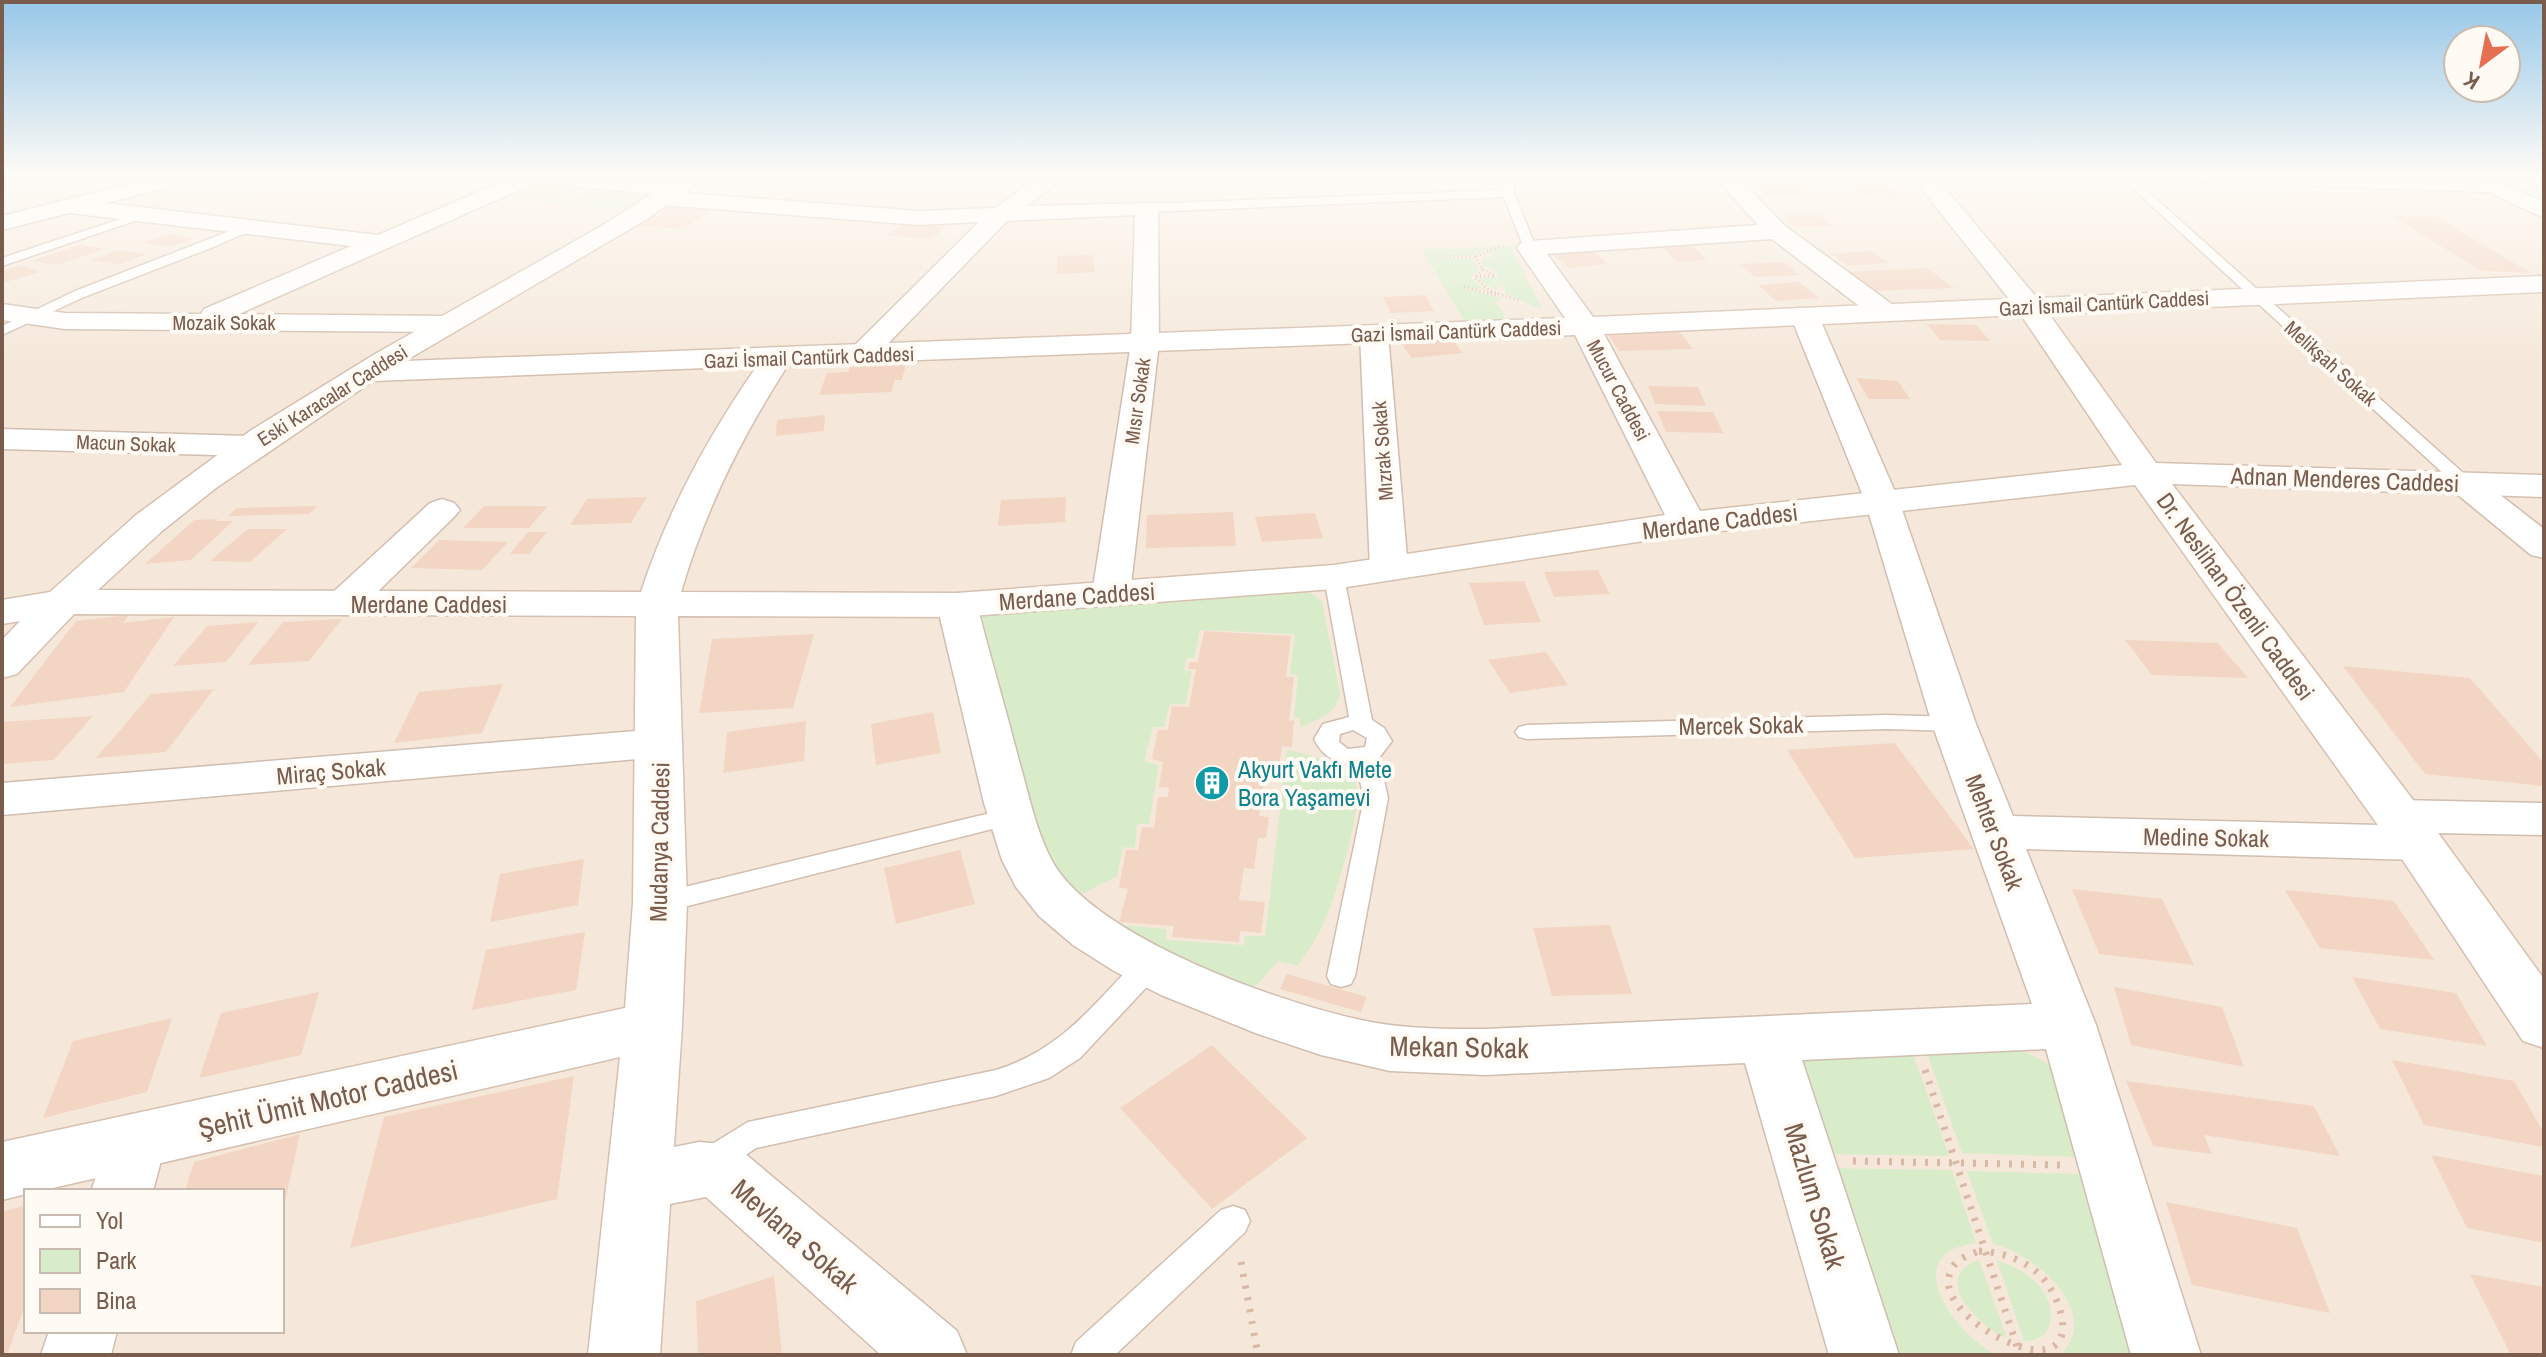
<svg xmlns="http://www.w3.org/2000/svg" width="2546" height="1357" font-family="'Archivo Narrow',sans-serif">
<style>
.residential{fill:#f5e8da;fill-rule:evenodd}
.green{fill:#d8ecc9}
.building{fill:#f3d5c3}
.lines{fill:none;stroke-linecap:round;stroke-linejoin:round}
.lane-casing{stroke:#d1beb0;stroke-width:3}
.street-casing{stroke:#d1beb0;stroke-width:3}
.secondary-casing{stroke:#d6c0b0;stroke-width:3}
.path-far1{stroke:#d9b8a5;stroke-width:3;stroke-dasharray:1 3;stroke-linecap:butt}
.path{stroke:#d9b8a5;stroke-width:7;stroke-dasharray:3 9;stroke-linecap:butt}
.lane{fill:#fff;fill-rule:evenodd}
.street{fill:#fff;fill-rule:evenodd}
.secondary{fill:#fff;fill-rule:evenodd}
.labels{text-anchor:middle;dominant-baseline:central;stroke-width:8;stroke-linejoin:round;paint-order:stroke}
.far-street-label{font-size:20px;fill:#7a5c4d;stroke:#fffaf3}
.street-label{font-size:24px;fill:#7a5c4d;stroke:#fffaf3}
.culture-label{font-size:24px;fill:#0d838f;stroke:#fffaf3;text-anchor:start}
.near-street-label{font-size:28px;fill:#7a5c4d;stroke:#fffaf3}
</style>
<rect width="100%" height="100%" fill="#fdf6ec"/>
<path class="residential" d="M2,174H2544V1355H2ZM26,1191H282V1331H26Z"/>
<path class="green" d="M533,181L590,186L555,203L497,199Z
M595,186L656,191L624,209L560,204Z
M1502,246H1510L1543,310L1505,293L1504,285H1497L1498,291L1480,281L1479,278L1498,277L1497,272L1481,264L1482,258L1493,257L1495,255L1485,253Z
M1493,247L1469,256H1444L1472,259L1479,269L1470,278L1486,290L1461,288L1503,298L1494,304L1499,306L1506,320L1465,322L1421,249Z
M1307,591L1322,601L1340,694L1335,708L1325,716L1300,728V718L1294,717L1298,675L1290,674L1295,634L1200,630L1194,658H1187L1184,670L1192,671L1186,704H1170L1164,727H1153L1144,761L1159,765L1149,824H1137L1135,848L1123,847L1117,876L1074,898L1042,854L975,613Z
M1287,750C1304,752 1344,765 1354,780C1367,798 1334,901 1324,923C1317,938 1307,952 1298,966L1278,961L1253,989L1110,924L1166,929V940L1244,945L1245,936H1265Z
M1926,1050C1962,1050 2022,1039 2050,1067L2079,1157L1962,1153Z
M1912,1051L1949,1156L1819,1154L1792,1061Z
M1823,1168L1952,1170L1976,1243C1896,1253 1954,1334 1997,1355H1886Z
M1967,1171L2085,1174L2137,1355H2061C2103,1310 2034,1254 1993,1244Z
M1979,1260L2007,1338C1979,1328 1929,1276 1979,1260Z
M1997,1260C2013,1266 2027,1272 2039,1286C2057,1306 2057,1341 2024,1341Z"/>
<path class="building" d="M1757,185H1796L1808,196H1768Z
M1852,187L1898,189L1904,198L1858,196Z
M668,207L712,210L684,229L639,226Z
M1782,215H1821L1834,227H1793Z
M2392,216L2437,217L2531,273L2481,271Z
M904,223L946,227L931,239L887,235Z
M169,234L194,239L169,247L143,243Z
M80,245L105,249L57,265L31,261Z
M1692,245L1707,260L1677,262L1662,247Z
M119,250L147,254L117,265L90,260Z
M1592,251L1608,264L1569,268L1553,255Z
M1871,251L1888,263L1848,266L1831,254Z
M1093,255L1095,272L1057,274V256Z
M1784,262L1799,275L1755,277L1740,264Z
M22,265L40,272L2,283V271Z
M1927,268L1954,288L1872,291L1848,272Z
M1799,282L1819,298L1776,301L1758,285Z
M1425,295L1434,311L1391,313L1383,297Z
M1927,324L1976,325L1990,341L1940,340Z
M1679,331L1693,349L1619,351L1607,333Z
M1451,338L1463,353L1412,358L1401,343Z
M906,364L902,380H895L891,392L819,395L827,373L848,372L850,367Z
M1856,378L1898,381L1910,399H1869Z
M1648,386L1698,387L1706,406L1655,404Z
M1657,411L1713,412L1723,433L1666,432Z
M825,415L824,431L776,436L777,420Z
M647,497L631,523L570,525L587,499Z
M1066,497L1065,522L998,526L1001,500Z
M317,506L309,514L228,516L237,508Z
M484,506H548L529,528H463Z
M1233,512L1236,546L1146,548L1147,515Z
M1315,513L1323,538L1262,542L1255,517Z
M218,519L216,521H233L191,560L145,564L194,520Z
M248,529H287L250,562L210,561Z
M528,532H547L529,554H510Z
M439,540L508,542L482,570L411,568Z
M1598,570L1610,594L1554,597L1544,572Z
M1524,581L1541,622L1484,625L1469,583Z
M129,615L123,623L174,617L124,692L10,707L76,621Z
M342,619L309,661L248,665L283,622Z
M258,622L226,662L173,666L207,626Z
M1204,631L1291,636L1286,677H1294L1289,721L1294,720L1292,747L1282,746L1278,778L1264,777L1259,816L1269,817L1266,838H1258L1254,869L1244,868L1239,900L1265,902L1261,933L1240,931L1239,942L1172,937L1174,926L1119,922L1128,889L1119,887L1126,850H1138L1142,827L1154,828L1158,797H1168L1169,788L1159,787L1163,762L1152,759L1158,730H1168L1172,706L1189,707L1196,669H1188L1190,662H1198Z
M814,634L793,708L699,713L712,639Z
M2125,640L2218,643L2248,678L2152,675Z
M1546,652L1568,685L1510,693L1488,660Z
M2343,666L2470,678L2544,763V786L2425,774Z
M503,684L482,733L394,743L419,692Z
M214,689L166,752L96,758L151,694Z
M933,712L941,753L876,765L871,724Z
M93,716L54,760L2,764V722Z
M806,721L804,761L723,773L727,732Z
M1895,743L1974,849L1855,858L1787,750Z
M960,850L975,904L896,924L884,868Z
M584,859L578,905L490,922L500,874Z
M2072,889L2162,899L2194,965L2099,954Z
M2285,890L2394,901L2434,960L2320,948Z
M1610,925L1632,994L1552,996L1533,928Z
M585,932L576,990L472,1010L486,950Z
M1287,974L1367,997L1361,1012L1280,989Z
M2352,977L2456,993L2487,1046L2380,1029Z
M2114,987L2222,1007L2244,1067L2131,1045Z
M319,992L301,1055L199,1078L221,1013Z
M172,1018L147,1092L43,1118L73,1041Z
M1212,1045L1307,1138L1212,1209L1120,1108Z
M2392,1060L2514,1081L2544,1133V1147L2424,1125Z
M574,1076L557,1199L350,1248L384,1117Z
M2126,1081L2314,1106L2340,1156L2204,1135L2212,1154L2153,1146Z
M300,1134L283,1210L282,1191H185L194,1162Z
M2431,1155L2544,1176V1243L2467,1228Z
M2166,1202L2297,1228L2330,1313L2192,1285Z
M26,1205V1303L7,1355H2V1212Z
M2470,1274L2544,1287V1355H2511Z
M774,1276L782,1355H698L696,1301Z"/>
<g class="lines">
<g class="lane-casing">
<path id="lane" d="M1503,174H1514V193L1536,248L1535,251L1524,248L1504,197L1147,212L1141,208L1147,204L1502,190Z
M2117,174H2128L2470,479L2473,483L2470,487H2458Z
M142,212L152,215L2,266V258Z
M248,224L258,227L216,246L84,297L2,335V326L75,291Z
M1334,571L1344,577L1372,720L1384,728L1392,741L1379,758L1388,798L1355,976L1351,984L1341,987L1331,984L1327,976L1364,798L1356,764C1336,764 1323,757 1314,739L1323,724L1349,717L1324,577ZM1353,730L1367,738L1365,747L1348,749L1339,742L1340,734Z
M1887,715L1954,717L1962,719L1965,724L1962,729L1954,731L1887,729L1527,739L1519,737L1515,732L1519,727L1527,725Z
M1011,808L1020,810L1023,816L1020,822L660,913L651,910L647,903L651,896L660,893Z
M1148,956L1158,959L1162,967L1158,975L1080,1058L1049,1078L996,1096L756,1148L718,1174L707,1178L696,1174L691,1164L696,1154L748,1122L996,1070C1062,1049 1091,1007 1138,959Z
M1233,1206L1245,1210L1250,1221L1245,1232L1115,1355H1071L1076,1342L1221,1210Z"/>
</g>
<g class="street-casing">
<path id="street" d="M169,174H204L201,179L106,203L378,235L506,180L497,174H579L678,182L686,184L689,189L686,193L919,211L995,208L1043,174H1068L1027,206L1155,203L1158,208L1159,343L1130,594L1125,602L1111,606L1097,602L1092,594L1131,343L1135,215L1007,221L871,361L861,364L851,361L847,355L851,349L979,222L919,225L663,205L655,203L652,198L655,194L535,183L239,314L447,316L457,318L461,324L457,330L447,332L65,329L2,320V304L65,313L201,314L204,309L351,246L69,213L2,230V216Z
M1712,174H1735L1785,226L1896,307L1900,313L1896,319H1876L1772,239L1530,255L1521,253L1518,248L1521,243L1530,241L1758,225Z
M2127,174H2323L2461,178L2460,174H2484L2544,202V218L2488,192L2138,180Z
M1805,309L1815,311L1819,317L1899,501L1976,724L2013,816L2379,825L2373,816L2380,805L2397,800L2544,803V835L2436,833L2442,843L2435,855L2418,860L2026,849L2096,1025L2201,1355H2131L2046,1049L1802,1060L1899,1355H1829L1745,1063L1485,1075L1390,1071L1321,1055L1258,1034L1161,995L1114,971L1073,945L1039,916L1016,887L1002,860L984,803L937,605L943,597L957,593L971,597L977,605C990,656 1005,706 1018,757C1028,791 1035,829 1052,861C1095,939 1291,1008 1376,1023C1412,1029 1449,1029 1485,1029L2032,1004L1932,724L1865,501L1791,317L1795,311Z
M1374,326L1384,328L1388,334L1408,569L1402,577L1389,580L1376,577L1370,569L1360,334L1364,328Z
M2,429L249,436L261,439L265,446L261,453L249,456L2,449Z
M2464,473L2476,476L2544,529V558L2531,555L2452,490L2447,483L2452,476Z
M442,499L454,503L460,510L454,517L358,611L344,615L330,611L325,603L330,595L430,503Z
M660,729L676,733L682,743L676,753L660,757L2,815V783Z
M136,1116L157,1123L166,1142L153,1191H91L115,1123Z
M699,1142L721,1144L743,1152L957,1331L967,1355H881L706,1197L639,1210L617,1202L608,1182L617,1162L639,1154Z
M49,1331H117L111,1355H41Z"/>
</g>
<g class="secondary-casing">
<path id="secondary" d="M684,174H710L647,219L405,361L1565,318L1517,248L1521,243H1539L1593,317L2009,299L1910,174H1933L2037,298L2544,276V292L2049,314L2156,463L2544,475V497L2172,484L2436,830L2544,979V1048L2523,1041L2400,856L2135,485L1676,536L1334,589L957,617L678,616L687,903L682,1026L660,1355H588L620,1057L40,1191H26V1194L2,1200V1142L625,1008L633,903L636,616L74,614L17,674L2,678V640L20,621L2,624V600L50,592L136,515L250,431L375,354L598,228ZM2021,315L2122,465L1700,511L1604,334ZM1575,335L1665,515L1334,565L957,593L681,592C705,510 742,436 788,365ZM757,366C708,436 668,510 641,592L98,590L162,531L216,488L373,381Z"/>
</g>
<path class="path-far1" d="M1499,246L1477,256V262L1483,269L1475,278L1490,291L1521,301
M1446,256L1476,257
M1476,276H1495L1483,269
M1464,287L1496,295"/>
<path class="path" d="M1925,1070L2020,1355
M1853,1161L2063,1165
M1979,1251C2002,1252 2025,1260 2041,1276C2058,1293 2081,1349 2039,1350C2007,1351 1921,1299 1957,1262C1962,1257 1972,1254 1979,1251Z
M1241,1262L1258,1355"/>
<use href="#lane" class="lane"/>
<use href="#street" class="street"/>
<use href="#secondary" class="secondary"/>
</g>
<linearGradient id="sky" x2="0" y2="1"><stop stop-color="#97c7e8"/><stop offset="0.48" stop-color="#fefbf6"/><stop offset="1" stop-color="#fefbf6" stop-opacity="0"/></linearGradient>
<rect width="2546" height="364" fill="url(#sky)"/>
<defs>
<g id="building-disc" transform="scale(1.8)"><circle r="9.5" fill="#0f9aa8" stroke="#fffaf3"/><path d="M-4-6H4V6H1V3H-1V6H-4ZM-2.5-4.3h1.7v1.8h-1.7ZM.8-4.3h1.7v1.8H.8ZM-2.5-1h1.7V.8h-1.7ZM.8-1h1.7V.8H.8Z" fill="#fff"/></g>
</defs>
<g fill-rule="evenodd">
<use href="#building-disc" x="1212" y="783"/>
</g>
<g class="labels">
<g class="far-street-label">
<text transform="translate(2104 303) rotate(-3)">Gazi İsmail Cantürk Caddesi</text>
<text x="224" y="322">Mozaik Sokak</text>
<text transform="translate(1456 331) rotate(-2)">Gazi İsmail Cantürk Caddesi</text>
<text transform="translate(809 357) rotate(-2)">Gazi İsmail Cantürk Caddesi</text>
<text transform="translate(2331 363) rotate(42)">Melikşah Sokak</text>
<text transform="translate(1619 390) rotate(62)">Mucur Caddesi</text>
<text transform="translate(332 395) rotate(-32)">Eski Karacalar Caddesi</text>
<text transform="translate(1137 401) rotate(-82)">Mısır Sokak</text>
<text transform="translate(126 443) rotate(2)">Macun Sokak</text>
<text transform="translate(1382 451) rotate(-94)">Mızrak Sokak</text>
</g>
<g class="street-label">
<text transform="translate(2345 479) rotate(2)">Adnan Menderes Caddesi</text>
<text transform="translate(1720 521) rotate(-7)">Merdane Caddesi</text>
<text transform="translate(1077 596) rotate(-4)">Merdane Caddesi</text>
<text transform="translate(2236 596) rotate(54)">Dr. Neslihan Özenli Caddesi</text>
<text x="429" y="604">Merdane Caddesi</text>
<text transform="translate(1741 725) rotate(-1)">Mercek Sokak</text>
<text transform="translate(331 771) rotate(-5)">Miraç Sokak</text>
<text transform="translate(1995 832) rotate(69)">Mehter Sokak</text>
<text transform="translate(2206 837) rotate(1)">Medine Sokak</text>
<text transform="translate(659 842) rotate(-89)">Mudanya Caddesi</text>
</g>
<g class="culture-label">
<text x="1238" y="769">Akyurt Vakfı Mete<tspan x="1238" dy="28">Bora Yaşamevi</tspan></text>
</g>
<g class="near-street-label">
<text transform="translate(1459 1047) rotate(1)">Mekan Sokak</text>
<text transform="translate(328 1099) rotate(-13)">Şehit Ümit Motor Caddesi</text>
<text transform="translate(1815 1196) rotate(73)">Mazlum Sokak</text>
<text transform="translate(795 1236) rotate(41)">Mevlana Sokak</text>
</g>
</g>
<rect width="2546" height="1357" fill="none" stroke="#7a5c4d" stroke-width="8"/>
<rect x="24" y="1189" width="260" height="144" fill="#fffaf3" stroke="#cabbb1" stroke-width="2"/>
<rect x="40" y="1215" width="40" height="12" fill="#ffffff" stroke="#cabbb1" stroke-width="2"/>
<text x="96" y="1229" font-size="24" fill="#7a5c4d">Yol</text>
<rect x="40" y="1249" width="40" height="24" fill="#d8ecc9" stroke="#cabbb1" stroke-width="2"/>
<text x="96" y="1269" font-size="24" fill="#7a5c4d">Park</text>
<rect x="40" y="1289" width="40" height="24" fill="#f3d5c3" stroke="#cabbb1" stroke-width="2"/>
<text x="96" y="1309" font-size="24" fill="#7a5c4d">Bina</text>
<g transform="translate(2482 64) rotate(212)"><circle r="38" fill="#fffaf3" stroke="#cabbb1" stroke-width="2"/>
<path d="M0-6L14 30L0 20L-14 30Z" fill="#e76f51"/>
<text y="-12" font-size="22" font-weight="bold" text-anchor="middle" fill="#7a5c4d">K</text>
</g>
</svg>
